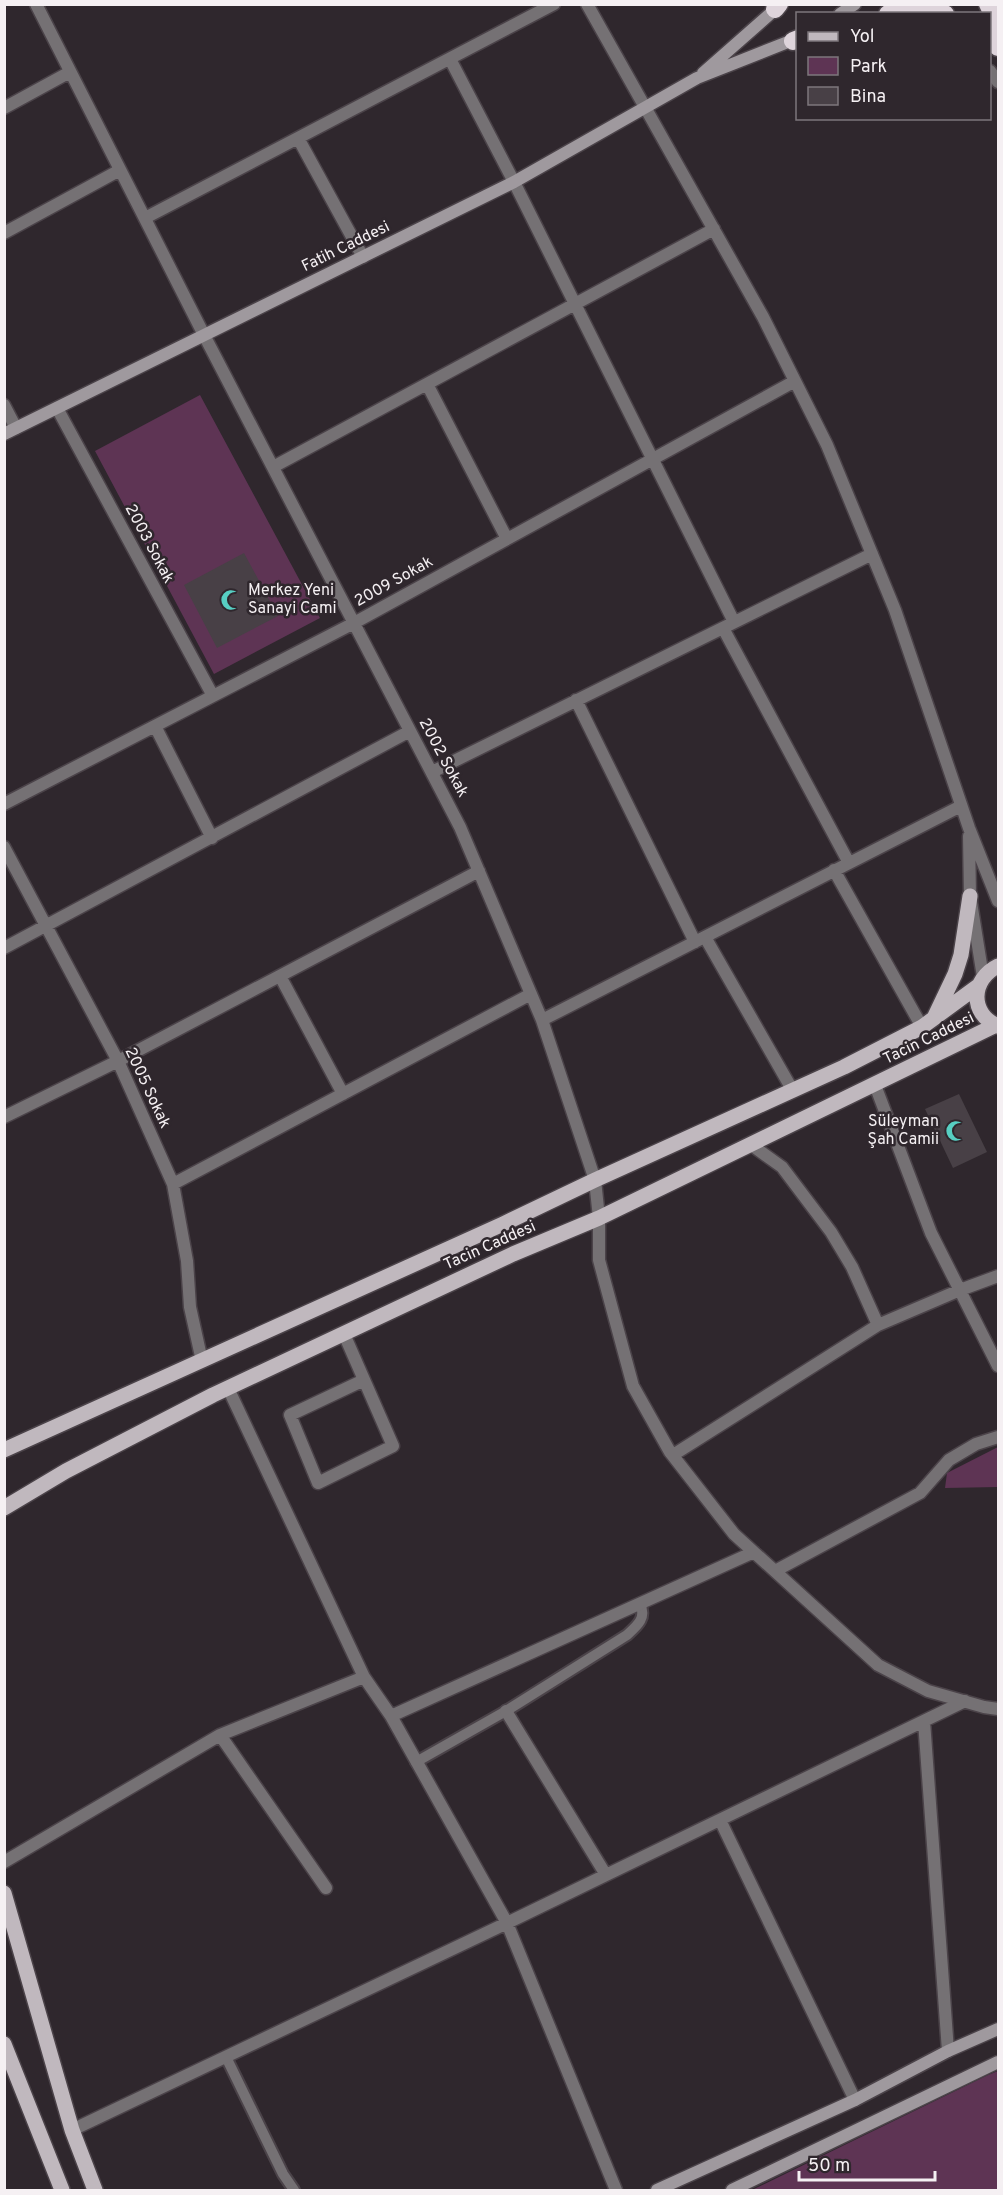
<svg xmlns="http://www.w3.org/2000/svg" width="1003" height="2195" font-family="Overpass,sans-serif">
<style>
.green{fill:#5e3454}
.building{fill:#484046}
.lines{fill:none;stroke-linecap:round;stroke-linejoin:round}
.lane-casing{stroke:#4b4349;stroke-width:14}
.street-casing{stroke:#4b4349;stroke-width:15}
.secondary-casing{stroke:#4b4349;stroke-width:15}
.primary-casing{stroke:#4b4349;stroke-width:18}
.highway-casing{stroke:#4b4349;stroke-width:21}
.lane{stroke:#757174;stroke-width:10}
.street{stroke:#757174;stroke-width:12}
.secondary{stroke:#9f999e;stroke-width:12}
.primary{stroke:#c0b8be;stroke-width:15}
.highway{stroke:#ded4db;stroke-width:18}
.labels{text-anchor:middle;dominant-baseline:central;stroke-width:5;stroke-linejoin:round;paint-order:stroke}
.street-label{font-size:16px;fill:#f5f0f3;stroke:#2f272d}
.poi-label{font-size:16px;fill:#f5f0f3;stroke:#2f272d;text-anchor:start}
</style>
<rect width="100%" height="100%" fill="#2f272d"/>
<path class="green" d="M200,395L320,618L214,674L95,451Z
M998,1447V1487L945,1488L947,1473Z
M998,2071V2190H752L988,2075Z"/>
<path class="building" d="M244,553L278,616L217,648L184,585Z
M959,1094L987,1152L953,1168L925,1109Z"/>
<g class="lines">
<g class="lane-casing">
<path id="lane" d="M416,1762L506,1711L627,1635C637,1626 647,1618 640,1604
M226,2057L283,2174L294,2190"/>
</g>
<g class="street-casing">
<path id="street" d="M36,4L204,335L460,827L542,1020L595,1180L599,1218V1260L633,1386L670,1452L734,1534L878,1665L928,1691L984,1707L998,1709
M587,4L763,317L827,445L895,610L969,828L998,901
M450,59L514,182L734,622
M990,71L998,82
M4,108L70,72
M298,138L363,257
M145,218L554,4
M4,233L120,170
M427,384L507,539
M4,405L16,428
M57,408L213,696
M273,467L714,229
M723,628L849,863
M576,700L695,942
M155,726L212,838
M432,772L872,554
M4,804L354,623L795,381
M969,836L970,896L983,977
M4,847L118,1061L173,1184L187,1261L190,1307L202,1361
M834,870L922,1027
M705,937L793,1091
M4,948L410,731
M280,976L343,1094
M542,1020L961,806
M875,1085L931,1233L998,1366
M4,1117L118,1061L479,871
M173,1184L531,994
M878,1325L960,1290L998,1276
M344,1334L393,1446L318,1483L290,1415L364,1380
M228,1388L364,1677L391,1716L507,1923L616,2190
M673,1455L878,1325L852,1267L831,1232L782,1167L750,1144
M775,1571L920,1493L949,1460L976,1444L998,1437
M506,1711L606,1875
M391,1716L754,1552
M924,1721L948,2051
M220,1735L326,1888
M720,1820L855,2100
M4,1862L220,1735L364,1677
M72,2130L507,1923L965,1701"/>
</g>
<g class="secondary-casing">
<path id="secondary" d="M840,14L855,4
M703,73L780,5
M4,434L514,182L697,78L798,38
M657,2190L855,2100L948,2051L998,2029
M732,2190L998,2062"/>
</g>
<g class="primary-casing">
<path id="primary" d="M998,966C971,979 969,1014 998,1026
M935,1016L955,974L961,955L970,896
M4,1450L503,1224L595,1180L844,1067L922,1027L978,986
M4,1508L66,1471L213,1395L513,1254L599,1218L996,1025
M4,1893L72,2130L95,2190
M4,2044L62,2190"/>
</g>
<g class="highway-casing">
<path id="highway" d="M988,4L998,25
M775,9L779,4
M888,14L933,10L945,14
M990,38L998,47
M793,41L798,39"/>
</g>
<use href="#lane" class="lane"/>
<use href="#street" class="street"/>
<use href="#secondary" class="secondary"/>
<use href="#primary" class="primary"/>
<use href="#highway" class="highway"/>
</g>
<defs>
<g id="mosque-bare" transform="scale(1.62)"><path d="M3.5-4.9A6 6 0 1 0 3.5 4.9A5 5 0 1 1 3.5-4.9Z" fill="#57cec2" stroke="#2f272d" stroke-width="2.5" paint-order="stroke"/></g>
</defs>
<g fill-rule="evenodd">
<use href="#mosque-bare" x="231" y="600"/>
<use href="#mosque-bare" x="956" y="1131"/>
</g>
<g class="labels">
<g class="street-label">
<text transform="translate(346 247) rotate(-26)">Fatih Caddesi</text>
<text transform="translate(149 544) rotate(62)">2003 Sokak</text>
<text transform="translate(394 582) rotate(-29)">2009 Sokak</text>
<text transform="translate(443 758) rotate(62)">2002 Sokak</text>
<text transform="translate(929 1039) rotate(-26)">Tacin Caddesi</text>
<text transform="translate(147 1088) rotate(65)">2005 Sokak</text>
<text transform="translate(490 1246) rotate(-24)">Tacin Caddesi</text>
</g>
<g class="poi-label">
<text x="248" y="591">Merkez Yeni<tspan x="248" dy="18">Sanayi Cami</tspan></text>
<text x="939" y="1122" text-anchor="end">Süleyman<tspan x="939" dy="18">Şah Camii</tspan></text>
</g>
</g>
<rect width="1003" height="2195" fill="none" stroke="#f5f0f3" stroke-width="12"/>
<rect x="796" y="12" width="195" height="108" fill="#2f272d" stroke="#7e777c" stroke-width="1.5"/>
<rect x="808" y="32" width="30" height="9" fill="#c0b8be" stroke="#7e777c" stroke-width="1.5"/>
<text x="850" y="42" font-size="18" fill="#f5f0f3">Yol</text>
<rect x="808" y="57" width="30" height="18" fill="#5e3454" stroke="#7e777c" stroke-width="1.5"/>
<text x="850" y="72" font-size="18" fill="#f5f0f3">Park</text>
<rect x="808" y="87" width="30" height="18" fill="#484046" stroke="#7e777c" stroke-width="1.5"/>
<text x="850" y="102" font-size="18" fill="#f5f0f3">Bina</text>
<path d="M799 2171v9h136v-9" fill="none" stroke="#f5f0f3" stroke-width="3"/>
<text x="808" y="2171" font-size="18" fill="#f5f0f3" stroke="#2f272d" stroke-width="4.5" paint-order="stroke">50 m</text>
</svg>
